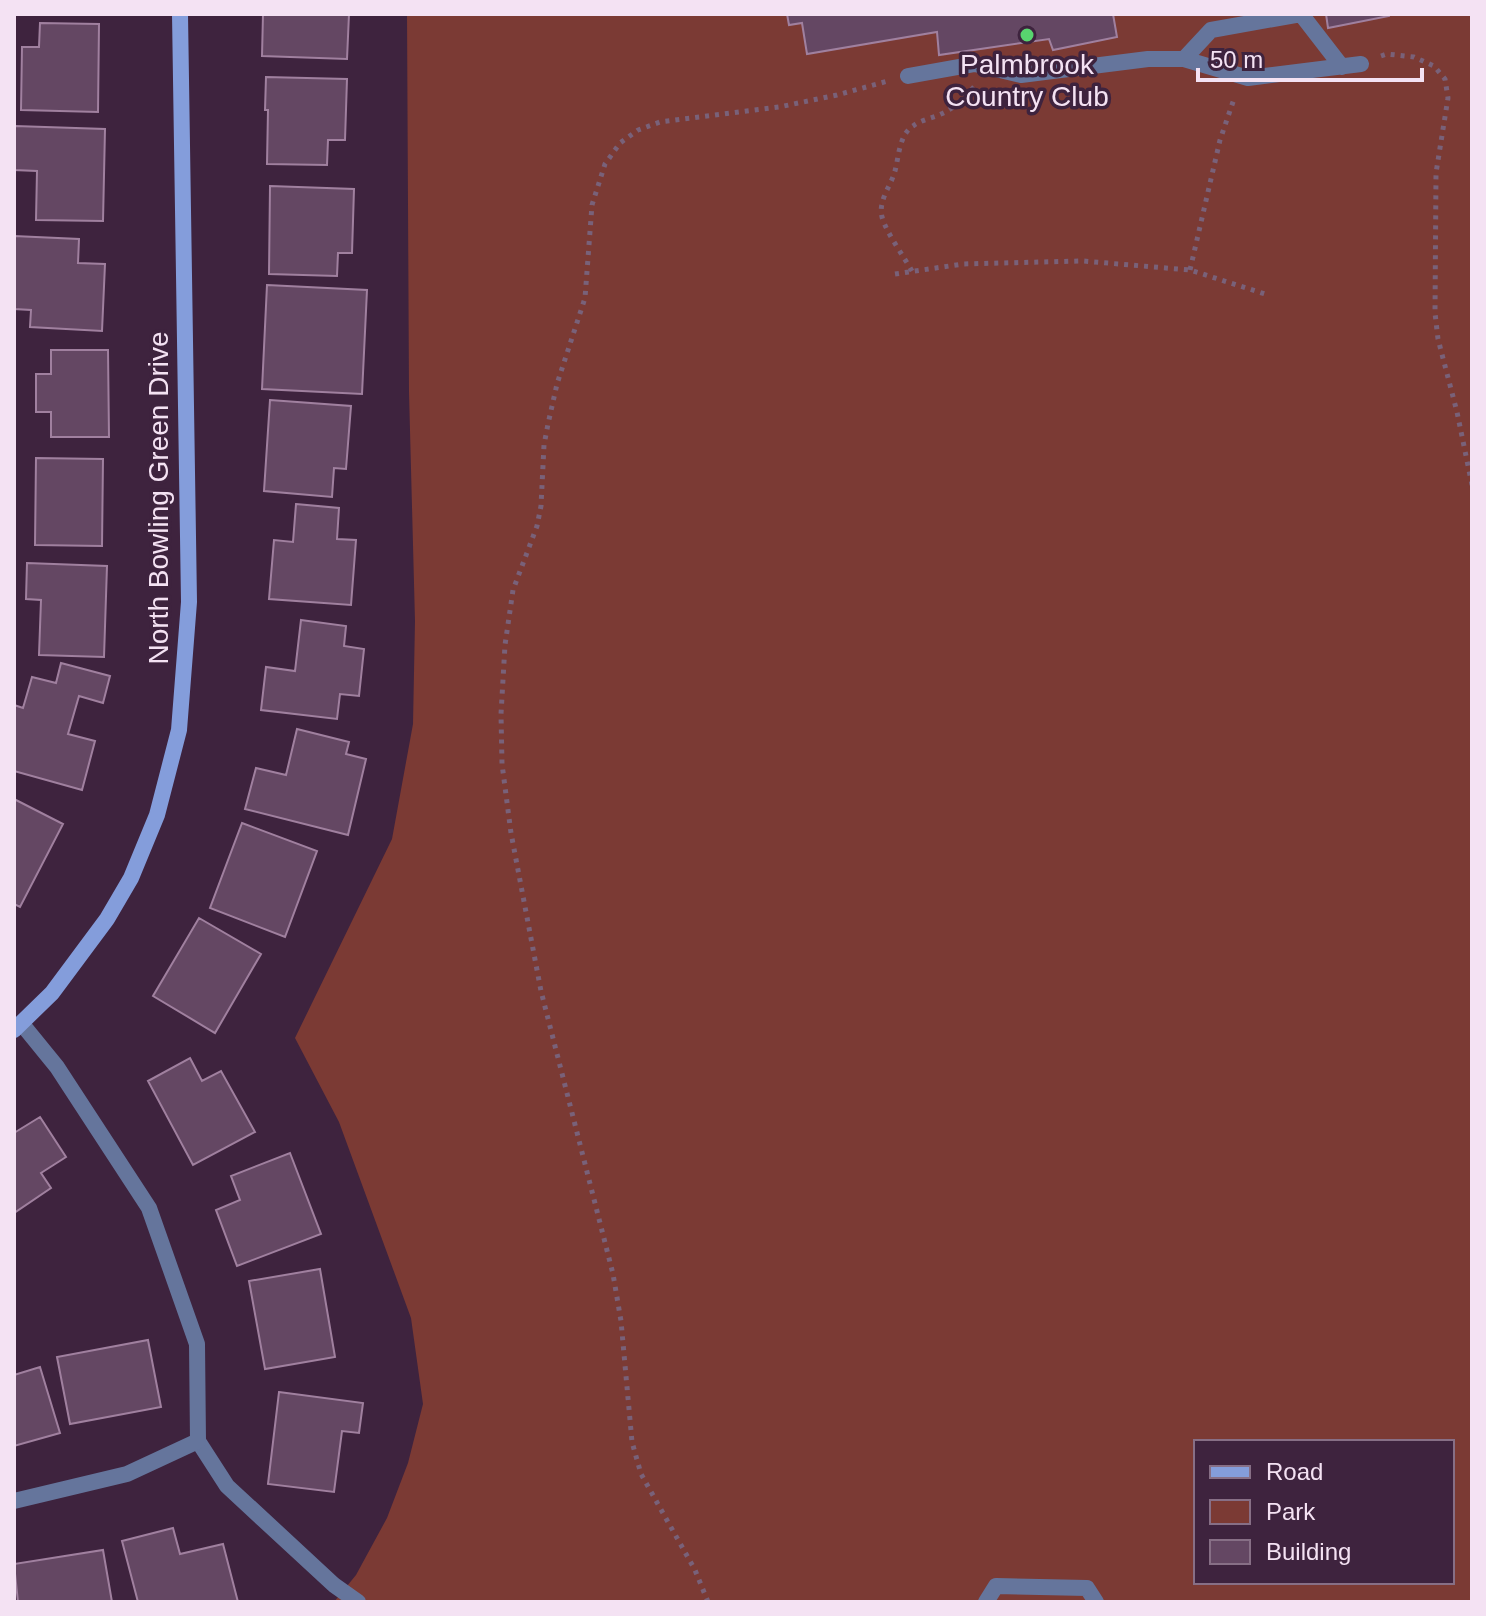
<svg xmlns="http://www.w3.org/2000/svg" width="1486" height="1616" font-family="Helvetica,sans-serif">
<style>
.green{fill:#7b3a34;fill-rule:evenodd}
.building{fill:#644763;stroke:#a0809f;stroke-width:2}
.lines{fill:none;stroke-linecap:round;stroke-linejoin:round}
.path{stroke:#796179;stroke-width:5;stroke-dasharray:4 6;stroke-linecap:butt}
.lane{stroke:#65759c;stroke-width:16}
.street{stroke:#65759c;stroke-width:16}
.secondary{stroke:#849ddb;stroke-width:16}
.poi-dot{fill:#58d56f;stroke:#3e233e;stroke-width:3}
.labels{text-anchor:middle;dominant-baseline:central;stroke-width:7;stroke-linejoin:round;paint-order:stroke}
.poi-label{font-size:28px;fill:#f4e2f3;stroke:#3e233e}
.street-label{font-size:28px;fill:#f4e2f3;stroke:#3e233e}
</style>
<rect width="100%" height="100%" fill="#3e233e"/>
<path class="green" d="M407,14H1472V1602H334L356,1575L387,1518L408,1463L423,1404L411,1318L339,1122L295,1038L392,839L413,724L415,621L409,392ZM1196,1442H1452V1582H1196Z"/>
<path class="building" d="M263,14H349L347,59L262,56Z
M787,14H1113L1117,37L1053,50L1049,39L939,55L937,32L807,54L802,23L789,25Z
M1326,14H1389V16L1328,28Z
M40,23L99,24L98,112L21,110L22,47H39Z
M266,77L347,79L345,140H328L327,165L267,164L268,110H265Z
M15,126L105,129L103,221L36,220L37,171L14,170Z
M270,186L354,189L352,253H338L337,276L269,274Z
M14,236L79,239L78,263L105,264L102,331L30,327L31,310L14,309Z
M267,285L367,290L362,394L262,389Z
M51,350H108L109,437H51V412H36V374H51Z
M270,400L351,406L346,469L334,468L332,497L264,491Z
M36,458L103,459L102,546L35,545Z
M296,504L339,508L337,539L356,540L351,605L269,599L274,540L293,542Z
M27,563L107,566L104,657L39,655L41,600L26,599Z
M301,620L346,626L344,646L364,649L359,696L340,694L337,719L261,710L266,667L295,671Z
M61,663L110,676L103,703L79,696L68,734L95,741L82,790L14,771V705L23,708L32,677L56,683Z
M297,729L349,742L346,754L366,759L348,835L245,809L256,768L286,775Z
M14,799L63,824L20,907L14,904Z
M242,823L317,851L285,937L210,908Z
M199,918L261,954L215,1033L153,996Z
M190,1058L202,1081L221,1071L255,1132L193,1165L148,1081Z
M40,1117L66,1157L41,1173L51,1188L14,1213V1133Z
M290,1153L321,1234L237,1266L216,1210L240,1200L231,1176Z
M320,1269L335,1357L265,1369L249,1281Z
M148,1340L161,1407L70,1424L57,1357Z
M40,1367L60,1433L14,1446V1375Z
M279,1392L363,1403L359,1433L342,1431L334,1492L268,1484Z
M173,1528L180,1554L223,1544L238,1602H138L122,1541Z
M103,1550L112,1602H18L14,1564Z"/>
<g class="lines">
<path class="path" d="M1381,56L1387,54L1414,57L1434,66L1445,79L1448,98L1436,173L1435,313L1438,339L1457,412L1472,485
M1190,270L1220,140L1235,96
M912,271C904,257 886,232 882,217C878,200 891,186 895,171C899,156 899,135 913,126C920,120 933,118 941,114C955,108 965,97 974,87
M895,274L963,264L1083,261L1190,270L1265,294
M708,1602L695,1570L641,1474L632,1442L621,1321L613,1274L541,991L511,833L502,764L501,714L505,645L513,590L537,526L541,506L544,445L548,424L557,384L585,298L592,205L605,164L620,143L638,130L660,122L779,107L837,95L888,81"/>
<path class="lane" d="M1184,59L1211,30L1301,14L1342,67
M908,76L975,64L1021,75L1148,59H1184L1248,78L1361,64
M198,1441L227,1486L334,1585L358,1602
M986,1602L996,1586L1087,1588L1096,1602"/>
<path class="street" d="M14,1501L127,1474L198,1441L197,1344L149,1208L57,1067L22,1024"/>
<path class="secondary" d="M14,1030L52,993L107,919L131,878L157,815L179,730L189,602L180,14"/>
</g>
<circle class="poi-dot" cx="1027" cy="35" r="8"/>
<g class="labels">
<g class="poi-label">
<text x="1027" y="64">Palmbrook<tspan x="1027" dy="32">Country Club</tspan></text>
</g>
<g class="street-label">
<text transform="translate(158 498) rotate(-90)">North Bowling Green Drive</text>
</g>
</g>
<rect width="1486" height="1616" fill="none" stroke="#f4e2f3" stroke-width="32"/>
<rect x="1194" y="1440" width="260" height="144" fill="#3e233e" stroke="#876f86" stroke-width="2"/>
<rect x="1210" y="1466" width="40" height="12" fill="#849ddb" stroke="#876f86" stroke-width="2"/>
<text x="1266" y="1480" font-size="24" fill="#f4e2f3">Road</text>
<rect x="1210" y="1500" width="40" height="24" fill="#7b3a34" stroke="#876f86" stroke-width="2"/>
<text x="1266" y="1520" font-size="24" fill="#f4e2f3">Park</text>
<rect x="1210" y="1540" width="40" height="24" fill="#644763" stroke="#876f86" stroke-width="2"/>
<text x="1266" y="1560" font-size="24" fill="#f4e2f3">Building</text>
<path d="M1198 68v12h224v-12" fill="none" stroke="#f4e2f3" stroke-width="4"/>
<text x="1210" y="68" font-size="24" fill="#f4e2f3" stroke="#3e233e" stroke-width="6" paint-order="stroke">50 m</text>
</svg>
